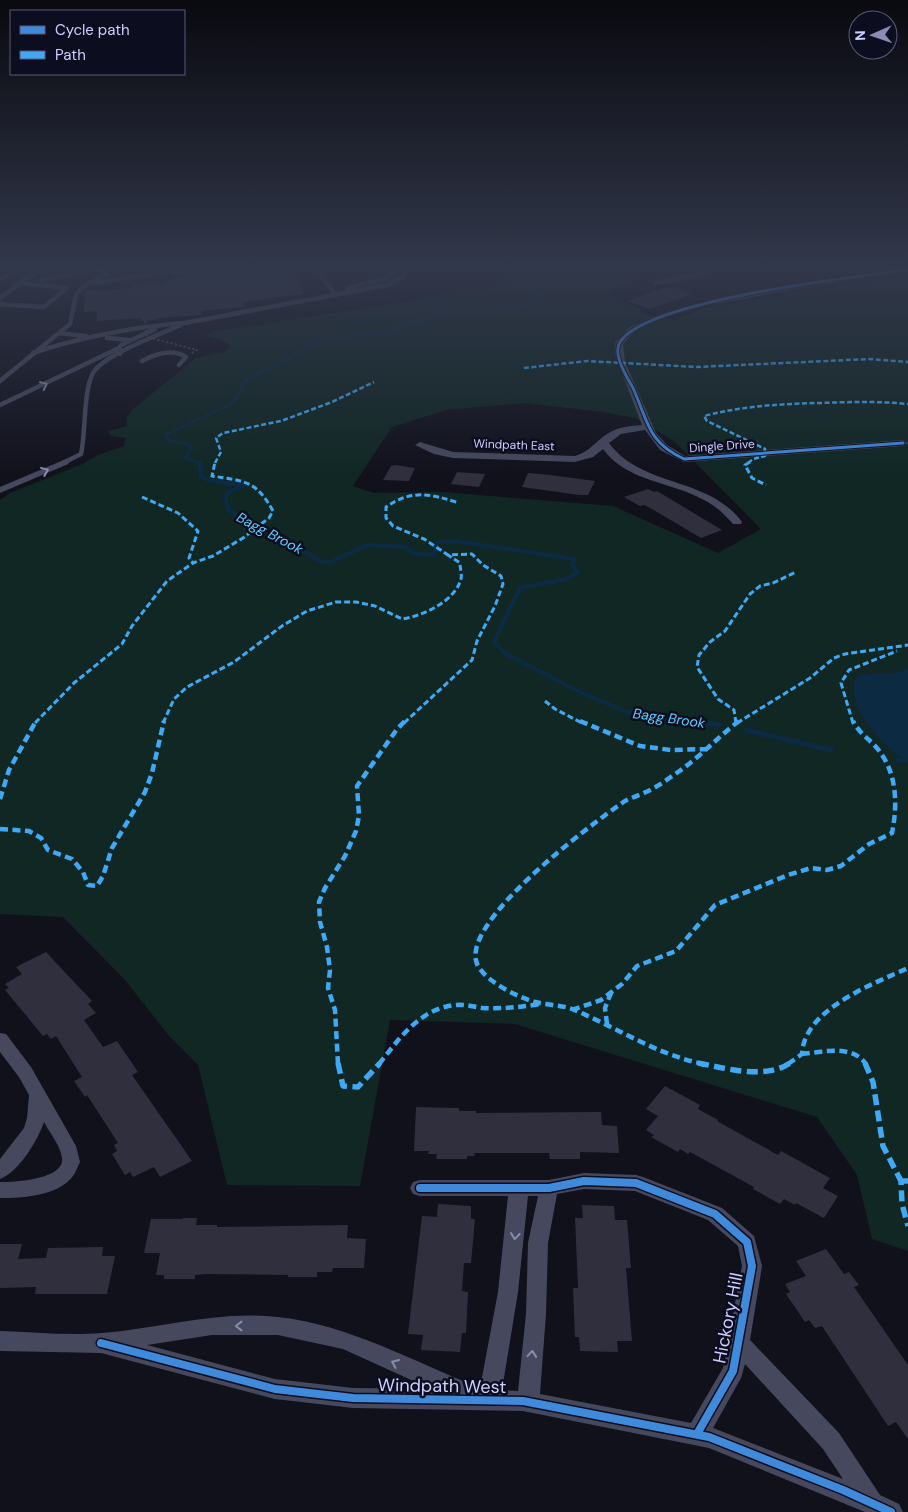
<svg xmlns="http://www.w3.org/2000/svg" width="908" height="1512" font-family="'DM Sans',sans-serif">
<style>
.green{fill:#102724;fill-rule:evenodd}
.water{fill:#0c2a41}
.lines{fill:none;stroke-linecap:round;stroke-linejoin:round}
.stream-far2{stroke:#0c2a41;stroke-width:3}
.stream-far1{stroke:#0c2a41;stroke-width:4.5}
.stream{stroke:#0c2a41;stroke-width:5.5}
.building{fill:#2f2f3e}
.service-far1{stroke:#46495d;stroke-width:4.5}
.service{stroke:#46495d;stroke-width:5.5}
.minor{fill:#46495d;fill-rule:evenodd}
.secondary{fill:#484c63;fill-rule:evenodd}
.primary{fill:#585270;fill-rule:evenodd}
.path-bridge{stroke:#465760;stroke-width:2;stroke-dasharray:2 2.5;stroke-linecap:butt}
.quiet-far3{stroke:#3fa9f5;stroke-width:2.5;stroke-dasharray:5 2.5;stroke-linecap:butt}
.quiet-far2{stroke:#3fa9f5;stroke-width:3;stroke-dasharray:6 3;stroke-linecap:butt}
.quiet-far1{stroke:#3fa9f5;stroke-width:4.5;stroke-dasharray:8 4.5;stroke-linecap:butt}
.quiet{stroke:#3fa9f5;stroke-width:5.5;stroke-dasharray:11 5.5;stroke-linecap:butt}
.cycleway-far1-casing{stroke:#0d0d20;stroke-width:5}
.cycleway-casing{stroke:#0d0d20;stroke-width:11}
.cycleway-far1{stroke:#408adc;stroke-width:3}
.cycleway{stroke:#408adc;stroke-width:8}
.oneway{stroke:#8a8cae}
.labels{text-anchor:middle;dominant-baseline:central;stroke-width:5;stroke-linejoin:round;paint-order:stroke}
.far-street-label{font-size:12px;fill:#cdd0ff;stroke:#0d0d20}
.far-water-label{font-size:14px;font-style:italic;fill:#5ccffe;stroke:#0d0d20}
.near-street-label{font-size:18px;fill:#cdd0ff;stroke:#0d0d20}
</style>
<rect width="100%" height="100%" fill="#11111c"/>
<path class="green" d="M514,265H631L630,275L633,280L629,284L610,290L611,297L641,309V314L675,320L707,307L908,275V1251L872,1239L857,1175L817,1117L515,1024L390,1020L360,1186L227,1185L198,1065L169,1036L125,980L63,917L0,914V500L10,493L80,465L98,455L124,446L126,438L111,436L108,431L127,426V417L133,409L196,358L225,352L231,346L222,340L206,336L212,331L258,325L494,287L505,281L514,273ZM525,403L603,412L635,418L674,441L761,529L718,553L613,506L442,492L373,493L353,486L392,427L446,410Z"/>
<path class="water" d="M908,668V763C885,747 844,708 856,677C874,669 889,678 908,668Z"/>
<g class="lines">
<path class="stream-far2" d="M200,463L185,458L192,449L188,444L170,441L165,435L233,403L246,380L297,353L322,337L383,334L442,313H466L535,304L547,265"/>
<path class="stream-far1" d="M196,462L200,463L201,477L211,481L245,485L228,492L225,498L228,509L245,522L277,535L322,562H331L367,545L405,547L415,554L434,555L437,542L455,541L574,559L572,565L578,572L566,579L520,588L494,642L506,654L578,691L627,712L702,723"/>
<path class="stream" d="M693,721L719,725
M746,730L831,750
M897,761L908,759"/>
</g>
<path class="building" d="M296,269L303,294L243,302L244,307L201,311V315L158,318L154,320L142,321L141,318L97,321V311L84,312L85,291L133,288V285L161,283L177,276Z
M669,286L692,294L650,309L627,301Z
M396,465L415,468L409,481L383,480L391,466Z
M457,472L485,474L479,487L451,484Z
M528,473L550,475L595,481L588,495H579L522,487Z
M648,489L654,492L657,491L722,530L701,538L652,509L644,505L640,506L624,497Z
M46,952L92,1001L88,1004L96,1013L84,1020L103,1047L117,1041L138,1072L132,1075L192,1161L160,1177L154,1167L133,1177L130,1172L125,1175L112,1154L117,1151L114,1145L118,1143L87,1095L85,1097L74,1081L82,1077L56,1036L51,1039L47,1034L43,1036L5,990L9,988L5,984L22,974L16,967Z
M665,1086L700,1105L698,1109L718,1120L717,1121L778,1155L781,1151L830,1178L823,1188L838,1196L824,1218L796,1203L795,1205L784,1199L780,1204L753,1189L754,1187L690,1152L688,1154L680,1149L678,1152L651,1137L654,1135L646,1130L658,1116L646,1109Z
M416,1107L459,1108V1111H476V1113L601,1112L602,1125L617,1126L619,1153L580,1152V1159H550L549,1153H474L475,1156H467V1159H436L437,1154H428L429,1151H414Z
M438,1204L471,1206V1219H475L471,1263H464L462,1291L468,1292L466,1333H462L460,1352L421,1350L423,1335L408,1334L422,1216L437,1217Z
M582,1205L614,1206L615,1220H627L631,1268H626L632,1341H617L618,1352L580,1351L579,1337H575L573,1288H578L575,1218H583Z
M183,1218H197L196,1225H217V1227L348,1225L347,1238L366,1239L364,1268H333L332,1272H317V1277H288V1275L206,1274L195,1275V1279H164V1275H156L160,1253H144L151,1219H183Z
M0,1244H22L18,1259L46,1258L48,1248L103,1247L102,1256H115L107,1294H35L36,1287L0,1288Z
M826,1249L844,1274L849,1272L859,1285L854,1287L908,1365V1439L896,1422L888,1426L822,1326L815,1328L809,1320L805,1322L786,1294L790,1292L785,1284L806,1276L796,1261Z"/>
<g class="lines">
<path class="service-far1" d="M304,265L318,267L323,279L336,295
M0,279L14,272L12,270L16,266
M41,280L78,273L82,268
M656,283L705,273L708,265
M89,284L157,273L296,265
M347,288L388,278L392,273L388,265
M0,304L44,307L67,288L22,283
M59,333L86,336
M107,338L130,340
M33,353C77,338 138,326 185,323L387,285L404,276L406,268L404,265
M120,354L119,348L121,345L155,329
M142,361C155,354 172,348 186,357L179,365
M0,381L70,324L76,294L86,285L106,274L105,268
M0,405L119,348
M63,463L81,454C86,432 83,392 93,373C103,355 161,334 181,325"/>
<path class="service" d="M0,490L66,462"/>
<path class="minor" d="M40,265L47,267L0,301V295Z
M908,268V272L801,288L706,306L666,317L636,330L623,344L625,362L656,433L667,445L685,456L903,440L908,443L903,446L684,462L660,450L645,430L621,434L609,443C642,488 708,476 742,522L741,524H733C724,514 716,506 704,500C670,481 627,482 603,449L593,457L575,462L453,458L434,454L415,445L420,442L453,452L575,456C589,452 595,442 607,434C617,427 630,426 642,425L615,355V343L630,327L660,314L701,302L801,283Z
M0,1033L6,1034L31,1067L76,1146L80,1162C78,1166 76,1172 73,1176C58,1196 23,1198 0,1198V1182C14,1182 58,1180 62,1162C64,1150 49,1132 44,1122C38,1140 18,1173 0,1179V1159L24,1128L27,1118L29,1095L19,1077L0,1052Z
M584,1173L636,1175L643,1177L722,1208L754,1236L762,1266L750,1340L839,1433L880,1495L899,1504L903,1512H865L709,1448L523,1411L353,1408L275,1399L101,1353L0,1351V1331C33,1332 69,1336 102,1333C161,1328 219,1310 278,1317C350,1325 414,1362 480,1388L498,1292L508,1196H420L413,1194L410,1188L413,1182L420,1180H549ZM584,1189L635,1191L708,1220L738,1246L742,1266L723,1368L691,1423L540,1394L546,1314L548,1243L557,1194ZM528,1196H538L528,1243L526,1314L518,1391L502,1390L518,1292ZM212,1335H278L343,1349L431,1389L353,1388L275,1379L147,1345ZM745,1364L823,1449L843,1479L713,1428L741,1378Z"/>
<path class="secondary" d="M891,265H908V268H897Z"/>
<path class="primary" d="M0,265H197L191,269L100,272L0,269Z"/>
<path class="path-bridge" d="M145,321L147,337L197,350L192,353"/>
<path class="quiet-far3" d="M524,368L587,361L697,367L869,359L908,362
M215,463L221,452L216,438L223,433L281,421L332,402L374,382
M748,463L753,459L765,456V449L707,421L704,416C742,406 780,404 819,403C849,402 878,401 908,404"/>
<path class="quiet-far2" d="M750,462L745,465L752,478L766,485
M142,497L178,513L198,531L189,558L193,563
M545,701L555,709L582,723
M35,723L74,683L122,644L132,626L167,581L193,563L213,556L243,538L269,518L273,511C256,480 244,481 212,476L215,462
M163,723L174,699L187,687L234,662L282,626L307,611L336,602H356L375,606L402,619C423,616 455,601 461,579C462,574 460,568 460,563L448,555
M404,723L472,660L477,641L495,606L503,584L501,576L483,565L472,554L448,555L424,539L393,526L386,518V507C412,489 431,494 459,503
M736,723L734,710L718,699L697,667L699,655L710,642L725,631L750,594L760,586L773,583L796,572
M737,723L810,678L834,658L845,654L908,645
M853,723L841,683L849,670L897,651"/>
<path class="quiet-far1" d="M580,721L640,746L671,750L706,749
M0,799L9,770L36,721
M0,829L29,831L41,838L48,850L72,859L83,872L88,885L97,886L103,876L112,848L145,792L152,773L164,721
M572,1010L601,1000L622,984L637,966L676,951L715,905L788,875L811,868L827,870L841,866L869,844L892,833C898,803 897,771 876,747C868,738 859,733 853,721
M607,1024L605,1008L611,993
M802,1054C823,1052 852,1044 866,1064
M338,1064L335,1010L328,988L330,970L327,947L320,922L319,902L325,888L345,856L356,831L359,816L357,786L397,729L405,721
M379,1064C399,1039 420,1008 456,1005C465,1004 474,1007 483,1008C502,1009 521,1007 540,1004
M704,1064C657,1055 616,1027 572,1009C561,1005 547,1005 535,1002C518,997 488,983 478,966C455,925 592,824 622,803C629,798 638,796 646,792C657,787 668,779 678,772C700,757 718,737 739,721
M788,1064L802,1054C804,1009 873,984 908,968"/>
<path class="quiet" d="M338,1063L343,1086L358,1087L380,1063
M698,1063C725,1068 765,1080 790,1063
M865,1063L873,1082L883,1146L901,1181
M908,1181H901L902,1204L908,1226"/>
<g class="cycleway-far1-casing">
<path id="cycleway-far1" d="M903,443L684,459C647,442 648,421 633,388C627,377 612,354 620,342C647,300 854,277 908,270"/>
</g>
<g class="cycleway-casing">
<path id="cycleway" d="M420,1188H549L584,1181L636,1183L715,1214L747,1242L752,1266L733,1371L697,1434
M101,1343L275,1389L353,1398L523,1401L709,1437L843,1490L891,1512"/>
</g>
<use href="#cycleway-far1" class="cycleway-far1"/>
<use href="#cycleway" class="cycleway"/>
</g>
<defs><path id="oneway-chevron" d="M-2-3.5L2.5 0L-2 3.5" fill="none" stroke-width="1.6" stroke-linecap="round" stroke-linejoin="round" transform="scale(1.25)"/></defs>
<g class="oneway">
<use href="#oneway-chevron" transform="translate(44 385) rotate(-26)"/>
<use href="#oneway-chevron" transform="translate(45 471) rotate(-22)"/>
<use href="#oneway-chevron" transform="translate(515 1236) rotate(97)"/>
<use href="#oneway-chevron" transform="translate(239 1326) rotate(-180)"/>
<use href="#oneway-chevron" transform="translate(532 1354) rotate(-85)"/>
<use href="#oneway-chevron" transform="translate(395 1363) rotate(-156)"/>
</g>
<linearGradient id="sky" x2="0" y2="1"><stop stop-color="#09090f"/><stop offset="0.56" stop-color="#32384b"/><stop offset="1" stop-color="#32384b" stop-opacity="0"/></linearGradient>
<rect width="908" height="476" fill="url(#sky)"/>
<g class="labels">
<g class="far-street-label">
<text transform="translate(514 445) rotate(2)">Windpath East</text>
<text transform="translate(722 446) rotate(-4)">Dingle Drive</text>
</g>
<g class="far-water-label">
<text transform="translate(270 533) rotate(28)">Bagg Brook</text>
<text transform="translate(669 718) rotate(8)">Bagg Brook</text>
</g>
<g class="near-street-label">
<text transform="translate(728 1318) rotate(-79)">Hickory Hill</text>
<text transform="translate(442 1386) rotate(1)">Windpath West</text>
</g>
</g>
<rect x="10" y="10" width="175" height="65" fill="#0d0d20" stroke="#5a5b79"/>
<rect x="20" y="26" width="25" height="8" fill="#408adc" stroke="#5a5b79"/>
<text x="55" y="35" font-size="15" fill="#cdd0ff">Cycle path</text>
<rect x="20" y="51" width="25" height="8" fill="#3fa9f5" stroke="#5a5b79"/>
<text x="55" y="60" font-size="15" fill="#cdd0ff">Path</text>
<g transform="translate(873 35) rotate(268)"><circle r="24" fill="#0d0d20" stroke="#5a5b79"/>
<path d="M0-4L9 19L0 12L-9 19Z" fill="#8b8db0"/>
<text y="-8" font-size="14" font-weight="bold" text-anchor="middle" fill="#cdd0ff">N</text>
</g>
</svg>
